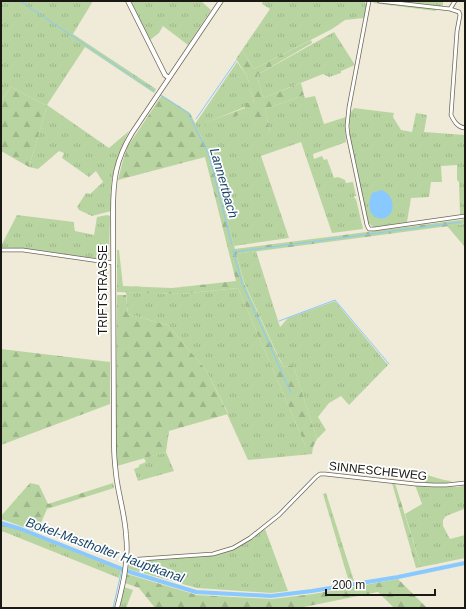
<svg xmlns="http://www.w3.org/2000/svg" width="466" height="609" font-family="Arial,sans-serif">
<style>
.grass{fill:url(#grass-tufts)}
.forest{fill:url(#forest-firs)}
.water{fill:#8ac9ff}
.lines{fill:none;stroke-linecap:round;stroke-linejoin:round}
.stream{stroke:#8ac9ff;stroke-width:1}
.canal{stroke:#8ac9ff;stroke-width:4}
.street-casing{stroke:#6f695a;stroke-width:4.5}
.secondary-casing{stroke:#6f695a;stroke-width:5.5}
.street{stroke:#fff;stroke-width:3}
.secondary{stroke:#fff;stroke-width:4}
.labels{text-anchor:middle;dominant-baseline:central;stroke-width:3.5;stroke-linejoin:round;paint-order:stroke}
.street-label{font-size:12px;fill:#1b1913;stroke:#fff}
.water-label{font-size:13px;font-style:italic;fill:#174569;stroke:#fff}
</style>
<defs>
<pattern id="grass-tufts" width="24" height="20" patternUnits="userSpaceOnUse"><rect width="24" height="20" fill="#b8d5a1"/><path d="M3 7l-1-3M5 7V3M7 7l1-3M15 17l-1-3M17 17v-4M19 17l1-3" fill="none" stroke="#9eb68a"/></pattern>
<pattern id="forest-firs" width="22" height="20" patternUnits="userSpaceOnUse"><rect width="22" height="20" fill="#b8d5a1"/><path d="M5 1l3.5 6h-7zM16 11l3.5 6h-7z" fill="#9eb68a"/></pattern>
</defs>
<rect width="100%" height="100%" fill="#f0ead9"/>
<path class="grass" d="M1,1H93L73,34L156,89L154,93L85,47L47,105L109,148L129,131C120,149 112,169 111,189C110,196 111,204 111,211L92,216L79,210L77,207L86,193L90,194L103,182L96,171L89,177L62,158L64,153L59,151L51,158L38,169L29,167L47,106L11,87L1,101Z
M131,1H201L211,10L188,45L163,26L159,33L150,40Z
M263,1H364C368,5 365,12 364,18L345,20L332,29L254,69L242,50L270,9L262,4Z
M394,1H443V7H438Z
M374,2L435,9L436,11L373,3Z
M334,32L355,65L341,71V73L329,77L323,74L263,98L257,75Z
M237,62L247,76L254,102L245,107L205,123L244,113L270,132L265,109L304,95L305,98L315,96L324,124L346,117L345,126L346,142L313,154L314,159L322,156L324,160L327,159L334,178L338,177L345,180L346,183L353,182L356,196H354L355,199H356L363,229L332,233L301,142L261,156L289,238L234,246L210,154L195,124Z
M354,108L394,113L393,117L401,130L412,132L416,113L427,115L424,132L465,135V215H462L460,214L459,182L457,180V165L441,166L442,182H431L429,197L411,198L407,222L374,227L368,223L350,136L349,118L351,112Z
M17,215L74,222V226L75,231L94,235L97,217L107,215L110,216L109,259L107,260L23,248H1V246Z
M465,219V247L447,226L464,224L460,220Z
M256,251L280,327L288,318L335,301L388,365L349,405L341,396L329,403L318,417L326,430L317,439L293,365L284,367L279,358L244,282L236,254Z
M238,288L306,447H313L312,454L248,460L227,414L228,413L206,370L168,325L128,314L126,292L180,294Z
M166,452L174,471L138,481L134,469L139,467V465L146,462L144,458Z
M427,475L444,480L452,481L446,483H425Z
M415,485L457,487L465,486L464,509L446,516L443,520V526L450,539L465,535V558L421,567L405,514L422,504Z
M326,493L354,581L349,582L323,494Z
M1,524L21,530L121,570L119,578L7,533L1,531Z
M265,529L288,591L271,593L197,588L128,569L129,563L133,561L213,555L251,539Z
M124,587L133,590L126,608H119Z"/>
<path class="forest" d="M311,40L312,43L257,75L263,98L301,83L304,95L265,109L270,132L264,133L256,126L255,121H246L244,113L206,127L204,123L245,108L246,103L254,102L247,76L236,59L242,50L254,69Z
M11,87L47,106L29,167L1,151V101Z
M162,95L190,113L210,154L235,249L460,220L464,224L236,254L244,283L279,359L284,367L293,365L317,439L313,447H306L238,288L180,294L117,292V250H119L123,286L172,288L236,281L205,157L118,180L123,160L128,146Z
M117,295H126L128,314L168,325L206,370L228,414L169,431L166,452L117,466L116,446Z
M1,349L110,362V404L1,445Z
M30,483L39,485L48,504L113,483L114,488L47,509L37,532L1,519V516Z
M392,483H395L421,567L416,568Z
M127,574L197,595L272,599L313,594L398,579L427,608H394L378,592L299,608H155L139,588L125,583Z"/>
<path class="water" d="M381,190C387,192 390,195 392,201C398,226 359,225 372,193Z"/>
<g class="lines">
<path class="stream" d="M20,1L154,91
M160,95L188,113L209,155L232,245
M196,119L236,61
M233,250L242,283L291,393
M234,252L461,222
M279,321L335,300L389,364
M113,608L122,569"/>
<path class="canal" d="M1,523L21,529L130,572L196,592L271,596L312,591L398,577L465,563"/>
<g class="street-casing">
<path id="street" d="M369,1L349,107L347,126L348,135L367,225L369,229H374L465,216
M379,1L450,9L459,12L460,15L457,31L451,115C454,121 457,127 465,128
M450,9L455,1
M1,250H23L113,263
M126,560L213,554L233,548L250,538L279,515L316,477L320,474H325L415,484L434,485H446L465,483"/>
</g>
<g class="secondary-casing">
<path id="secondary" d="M128,1L165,75L169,78
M117,608C123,585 129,559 126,535C125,514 118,494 116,474C115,465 114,455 114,446L113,213C113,181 115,161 132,133L221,1"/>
</g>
<use href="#street" class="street"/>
<use href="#secondary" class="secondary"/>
</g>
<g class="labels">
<g class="street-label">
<text transform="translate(103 290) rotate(-90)">TRIFTSTRASSE</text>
<text transform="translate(378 471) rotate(6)">SINNESCHEWEG</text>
</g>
<g class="water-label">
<text transform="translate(224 183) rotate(74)">Lannertbach</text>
<text transform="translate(105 550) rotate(20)">Bokel-Mastholter Hauptkanal</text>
</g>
</g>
<rect width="466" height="609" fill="none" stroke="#1b1913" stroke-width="4"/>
<path d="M326 589v6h109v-6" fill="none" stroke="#1b1913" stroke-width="2"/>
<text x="332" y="589" font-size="12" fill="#1b1913" stroke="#ffffff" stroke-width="3" paint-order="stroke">200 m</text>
</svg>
